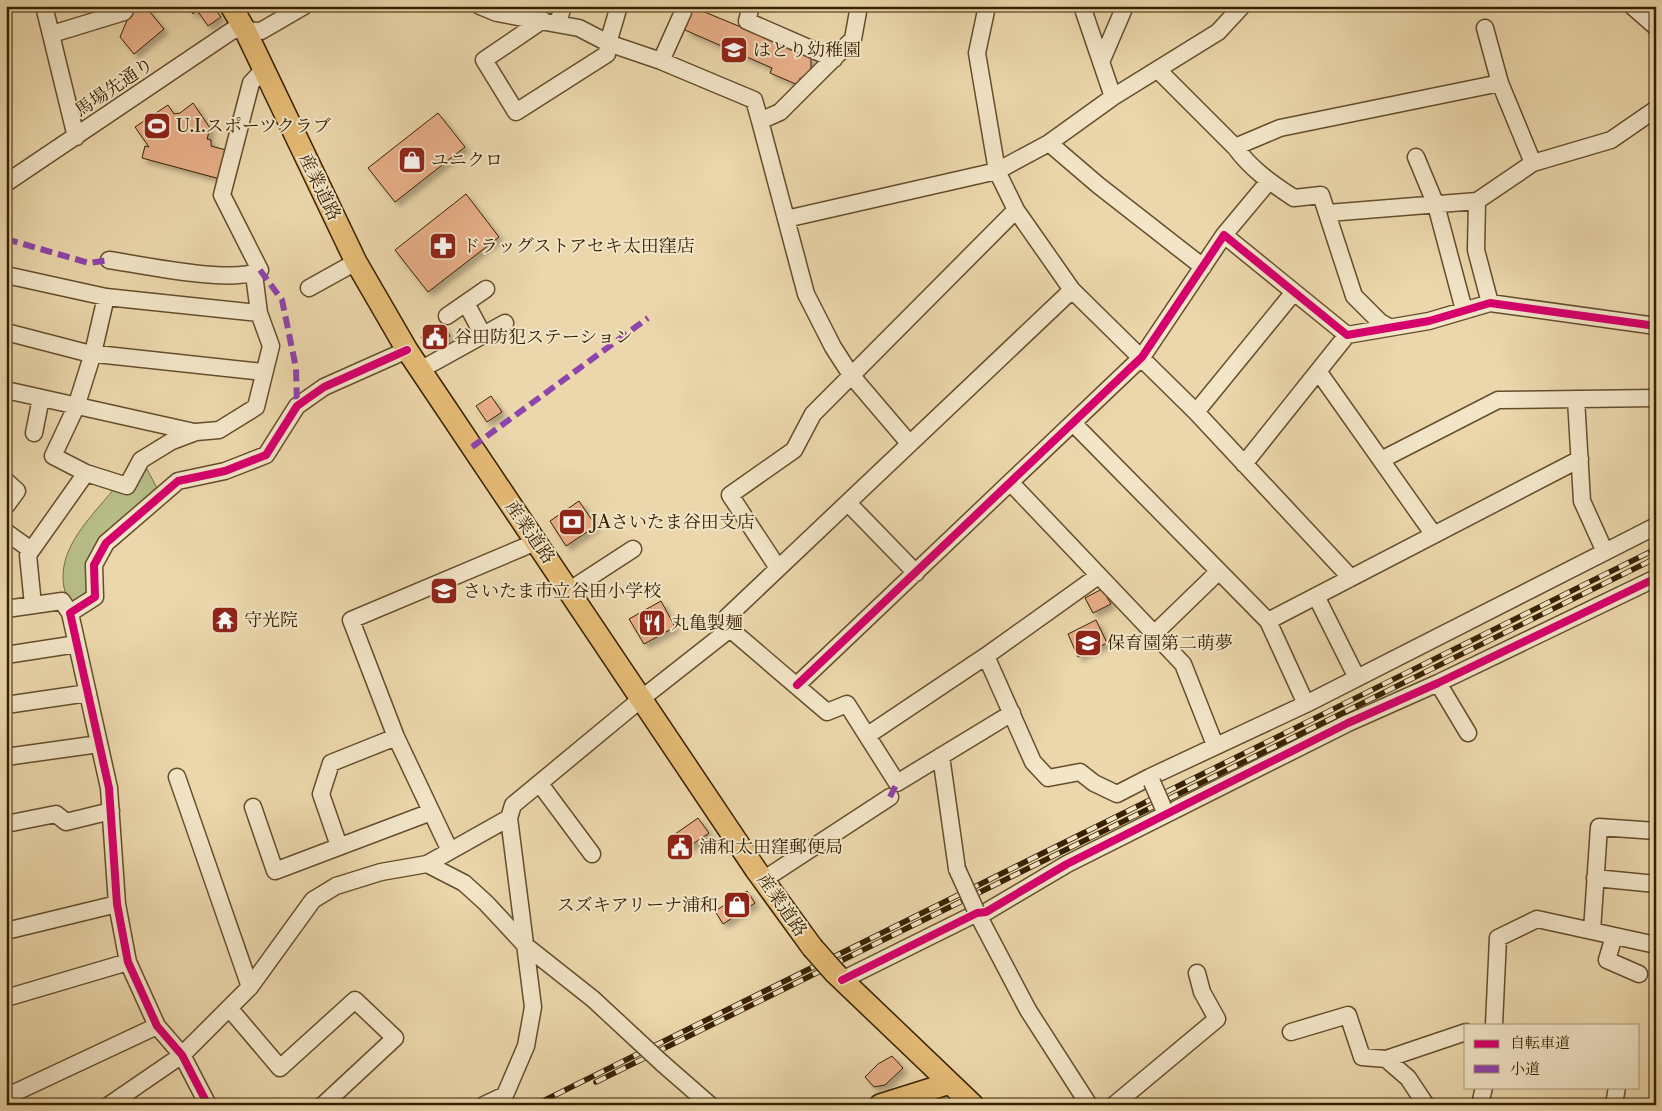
<svg xmlns="http://www.w3.org/2000/svg" width="1662" height="1111" font-family="'Libre Caslon Text','Noto Serif JP',serif">
<style>
.green{fill:#b8be88;stroke:#787044}
.building{fill:#e7ae88;stroke:#372101;filter:url(#shadow)}
.lines{fill:none;stroke-linecap:round;stroke-linejoin:round}
.minor-casing{stroke:#644e2c;stroke-width:19}
.major-casing{stroke:#372101;stroke-width:24}
.minor{stroke:#f2e5c8;stroke-width:16}
.major{stroke:#e6bc76;stroke-width:21}
.rail-casing{stroke:#372101;stroke-width:5.5}
.rail{stroke:#f2e5c8;stroke-width:4;stroke-dasharray:11;stroke-linecap:butt}
.minor-bridge-casing{stroke:#644e2c;stroke-width:19;stroke-linecap:butt}
.major-bridge-casing{stroke:#372101;stroke-width:24;stroke-linecap:butt}
.minor-bridge{stroke:#f2e5c8;stroke-width:16}
.major-bridge{stroke:#e6bc76;stroke-width:21}
.quiet{stroke:#8e44ad;stroke-width:6;stroke-dasharray:12 6;stroke-linecap:butt}
.cycleway-casing{stroke:#f2e5c8;stroke-width:11}
.cycleway{stroke:#d6006c;stroke-width:8}
.labels{text-anchor:middle;dominant-baseline:central;stroke-width:4;stroke-linejoin:round;paint-order:stroke}
.poi-label{font-size:18px;fill:#372101;stroke:#f2e5c8;text-anchor:start}
.street-label{font-size:18px;fill:#372101;stroke:#f2e5c8}
</style>
<defs>
<filter id="shadow"><feDropShadow dx="4.5" dy="4.5" stdDeviation="2.5" flood-color="#0004"/></filter>
</defs>
<rect width="100%" height="100%" fill="#ebd7ab"/>
<filter id="stains"><feTurbulence type="fractalNoise" baseFrequency=".004" numOctaves="4"/><feColorMatrix values="0 0 0 0 .2 0 0 0 0 .09 0 0 0 0 .02 0 0 0 .5 -.17"/></filter>
<radialGradient id="worn" r=".72"><stop offset=".6" stop-color="#630" stop-opacity="0"/><stop offset="1" stop-color="#630" stop-opacity=".3"/></radialGradient>
<path class="green" d="M147,469L159,492L104,539L88,594L70,605C47,558 86,523 114,489L128,493Z"/>
<path class="building" d="M133,6H145L164,29L134,54L120,37Z
M188,6H213L221,17L208,26L197,10L193,14Z
M690,6L811,56V74L804,80L800,78L798,85L770,73L772,68L685,30Z
M193,103L210,128L207,139L211,140V146L226,150L220,179L142,158L145,146L149,147L135,127L168,105L174,114L180,113Z
M438,113L465,147L395,202L368,168Z
M466,194L499,237L428,292L395,250Z
M442,324L450,336L436,345L433,342L427,346L421,337Z
M491,396L502,412L487,422L476,406Z
M579,501L596,526L566,546L550,521Z
M1102,589L1111,604L1093,613L1085,598Z
M661,601L675,627L644,644L629,619Z
M1096,620L1107,643L1078,657L1068,634Z
M698,818L709,833L678,854L668,839Z
M747,891L755,903L723,924L715,911Z
M892,1056L903,1068L885,1085L874,1087L865,1077L878,1064Z"/>
<g class="lines">
<g class="minor-casing">
<path id="minor" d="M44,6L76,137
M480,6L497,13L579,28L608,43L661,61L754,100L760,121L780,112L853,39L859,6
M751,6L747,21L834,59
M987,6L977,53L997,171L1016,210L1072,290L1196,412L1351,578
M1082,6L1113,97
M1632,6L1656,27
M543,20L484,60L516,112L607,54L608,43L619,6
M558,23L563,6
M1485,28L1500,83L1533,163
M52,34L124,12L127,6
M661,61L683,12L682,6
M1101,62L1125,6
M1158,70L1235,147C1251,169 1271,183 1294,198L1321,195L1354,296L1380,322L1389,327
M760,121L806,294L833,347L851,375L909,443
M1049,143L1098,185L1203,267
M1235,147L1280,128L1500,83
M1416,157L1436,205L1464,310
M6,183L233,30L261,31L304,6
M1477,201L1476,250L1490,303
M1328,213L1477,201L1533,163L1611,140L1656,109
M786,219L997,171L1049,143L1113,97L1218,32L1242,6
M1224,235L1347,335L1429,321L1490,303L1656,326
M109,260C142,265 235,285 260,270L222,195L251,83L264,69
M6,275L106,297L259,313
M309,288L356,262
M106,297L93,353L76,407L53,456L86,473L127,486L141,460L172,441L196,432L219,430L256,407L271,346L259,313L254,274
M466,303L483,335
M447,316L486,289
M6,332L87,353L263,372
M420,370L505,323
M1318,371L1434,535
M6,390L194,432
M1576,399L1582,501L1605,552
M1196,412L1294,292
M1073,423L1268,621L1580,459
M34,433L41,398
M1381,460L1498,400L1656,398
M1244,464L1347,335
M6,481L17,491L6,506
M1011,483L1183,664L1215,745
M848,503L916,573
M6,532L31,550
M778,568L730,495L794,450L813,414L1016,210
M570,590L633,549
M1316,596L1357,678
M33,605L28,555L86,473
M6,609L62,601L70,613L109,788L117,904L128,962L157,1026L182,1055L208,1105
M70,613L95,597L94,565L106,543L178,481L225,471L266,455L297,406L324,387L407,350
M1268,621L1306,704
M730,629L827,712L847,704L897,783L1012,713
M1154,634L1218,572
M6,655L77,644
M986,656L1033,762L1048,778L1080,772L1094,783L1117,794L1150,777
M1438,683L1468,733
M797,685L1142,357L1224,235L1269,181
M6,705L88,693
M868,735L986,656L1098,576
M941,756L957,869
M6,757L99,744
M177,777L250,987
M1152,782L1150,777L1306,704L1656,526
M540,784L592,854
M253,807L275,871L431,812
M6,824L56,814L66,822L111,811
M339,846L321,794L331,763L396,737
M450,851L396,737L351,620L536,542
M427,864L464,883L486,903L526,946L593,999L635,1038
M1595,878L1656,884
M763,880L890,797
M977,913L1028,1010L1089,1105
M6,931L117,904
M1592,931L1599,827L1656,831
M1614,936L1607,960L1639,974
M842,980L977,913L986,912L1067,864L1348,723L1438,683L1656,578
M6,998L128,962
M229,1008L280,1068L355,1000L395,1038L323,1105
M1494,1025L1498,938L1537,919L1656,945
M1291,1032L1348,1015L1362,1057L1386,1059L1466,1032
M1386,1059L1408,1078L1426,1105
M662,1063L710,1105
M6,1094L14,1093L157,1026
M109,1105L182,1055L250,987L313,900L336,886L381,872L427,864L509,818
M484,1105L505,1095L526,1046L533,1007L509,818L513,805L641,699L730,629L727,617L1072,290
M1114,1105L1217,1019L1202,992L1197,973
M1480,1105L1484,1087
M1614,1105L1617,1087"/>
</g>
<g class="major-casing">
<path id="major" d="M231,6L245,30L356,262L407,350L756,870L812,947
M835,973L973,1105
M880,1105L950,1083"/>
</g>
<use href="#minor" class="minor"/>
<use href="#major" class="major"/>
<g class="rail-casing">
<path id="rail" d="M596,1082L1656,558
M535,1105L1656,549"/>
</g>
<use href="#rail" class="rail"/>
<g class="minor-bridge-casing">
<path id="minor-bridge" d="M1152,782L1163,807
M957,869L977,913
M635,1038L662,1063"/>
</g>
<g class="major-bridge-casing">
<path id="major-bridge" d="M812,947L835,973"/>
</g>
<use href="#minor-bridge" class="minor-bridge"/>
<use href="#major-bridge" class="major-bridge"/>
<path class="quiet" d="M6,239L89,263L109,260
M260,270L282,300L296,368L297,406
M472,447L648,318
M890,797L897,783"/>
<g class="cycleway-casing">
<path id="cycleway" d="M797,685L1142,357L1224,235L1347,335L1429,321L1490,303L1656,326
M842,980L977,913L986,912L1067,864L1348,723L1438,683L1656,578
M208,1105L182,1055L157,1026L128,962L117,904L109,788L70,613L95,597L94,565L106,543L178,481L225,471L266,455L297,406L324,387L407,350"/>
</g>
<use href="#cycleway" class="cycleway"/>
</g>
<defs>
<g id="school-square" transform="scale(1.4375)"><rect x="-9" y="-9" width="18" height="18" rx="4" fill="#8f2418" stroke="#f2e5c8"/><path d="M0-5L7-2L0 1L-7-2ZM-4 1L0 2.5L4 1V4Q0 6-4 4Z" fill="#fff"/></g>
<g id="stadium-square" transform="scale(1.4375)"><rect x="-9" y="-9" width="18" height="18" rx="4" fill="#8f2418" stroke="#f2e5c8"/><path d="M0-5a6.5 5 0 1 0 0 10a6.5 5 0 1 0 0-10ZM-3.5-1.8h7v3.6h-7Z" fill="#fff"/></g>
<g id="shop-square" transform="scale(1.4375)"><rect x="-9" y="-9" width="18" height="18" rx="4" fill="#8f2418" stroke="#f2e5c8"/><path d="M-5-2.5h2.3a2.7 3.5 0 0 1 5.4 0H5L5.5 6h-11ZM-1.5-2.5h3a1.5 2.3 0 0 0-3 0Z" fill="#fff"/></g>
<g id="pharmacy-square" transform="scale(1.4375)"><rect x="-9" y="-9" width="18" height="18" rx="4" fill="#8f2418" stroke="#f2e5c8"/><path d="M-2-6h4v4h4v4h-4v4h-4v-4h-4v-4h4Z" fill="#fff"/></g>
<g id="civic-square" transform="scale(1.4375)"><rect x="-9" y="-9" width="18" height="18" rx="4" fill="#8f2418" stroke="#f2e5c8"/><path d="M-.6-6.5H3V-4.5H.6V-3L4-1V1h2V6H-6V1h2V-1L-.6-3ZM-1.2 2.5V6h2.4V2.5Z" fill="#fff"/></g>
<g id="bank-square" transform="scale(1.4375)"><rect x="-9" y="-9" width="18" height="18" rx="4" fill="#8f2418" stroke="#f2e5c8"/><path d="M-6-4H6V4H-6ZM0-2.3a2.3 2.3 0 1 0 0 4.6a2.3 2.3 0 1 0 0-4.6Z" fill="#fff"/></g>
<g id="temple-square" transform="scale(1.4375)"><rect x="-9" y="-9" width="18" height="18" rx="4" fill="#8f2418" stroke="#f2e5c8"/><path d="M0-6L5-2H3V0L6.5 2.5H4V6H1.5V3h-3V6H-4V2.5H-6.5L-3 0V-2H-5Z" fill="#fff"/></g>
<g id="restaurant-square" transform="scale(1.4375)"><rect x="-9" y="-9" width="18" height="18" rx="4" fill="#8f2418" stroke="#f2e5c8"/><path d="M-5-6h1v4h1v-4h1v4h1v-4h1v5L-1.5 .5V6h-2V.5L-5-1ZM5-6V6H3V1.5H1.5Q1.5-4 5-6Z" fill="#fff"/></g>
</defs>
<g fill-rule="evenodd">
<use href="#school-square" x="734" y="50"/>
<use href="#stadium-square" x="157" y="126"/>
<use href="#shop-square" x="412" y="160"/>
<use href="#pharmacy-square" x="443" y="246"/>
<use href="#civic-square" x="435" y="337"/>
<use href="#bank-square" x="572" y="522"/>
<use href="#school-square" x="444" y="591"/>
<use href="#temple-square" x="225" y="620"/>
<use href="#restaurant-square" x="652" y="623"/>
<use href="#school-square" x="1088" y="643"/>
<use href="#civic-square" x="680" y="847"/>
<use href="#shop-square" x="737" y="905"/>
</g>
<g class="labels">
<g class="poi-label">
<text x="753" y="50">はとり幼稚園</text>
<text x="176" y="126">U.I.スポーツクラブ</text>
<text x="431" y="160">ユニクロ</text>
<text x="462" y="246">ドラッグストアセキ太田窪店</text>
<text x="454" y="337">谷田防犯ステーション</text>
<text x="591" y="522">JAさいたま谷田支店</text>
<text x="463" y="591">さいたま市立谷田小学校</text>
<text x="244" y="620">守光院</text>
<text x="671" y="623">丸亀製麺</text>
<text x="1107" y="643">保育園第二萌夢</text>
<text x="699" y="847">浦和太田窪郵便局</text>
<text x="718" y="905" text-anchor="end">スズキアリーナ浦和</text>
</g>
<g class="street-label">
<text transform="translate(114 87) rotate(-34)">馬場先通り</text>
<text transform="translate(320 187) rotate(64)">産業道路</text>
<text transform="translate(530 532) rotate(55)">産業道路</text>
<text transform="translate(782 905) rotate(55)">産業道路</text>
</g>
</g>
<rect width="1662" height="1111" fill="none" stroke="#ebd7ab" stroke-width="25"/>
<rect x="8" y="8" width="1647" height="1096" fill="none" stroke="#372101" stroke-width="2.5"/>
<rect x="12" y="12" width="1637" height="1086" fill="none" stroke="#372101"/>
<rect x="1464" y="1024" width="175" height="65" fill="#f2e5c8" stroke="#a79778"/>
<rect x="1474" y="1040" width="25" height="8" fill="#d6006c" stroke="#a79778"/>
<text x="1510" y="1048" font-size="15" fill="#372101">自転車道</text>
<rect x="1474" y="1065" width="25" height="8" fill="#8e44ad" stroke="#a79778"/>
<text x="1510" y="1074" font-size="15" fill="#372101">小道</text>
<rect width="100%" height="100%" filter="url(#stains)"/>
<rect width="100%" height="100%" fill="url(#worn)"/>
</svg>
